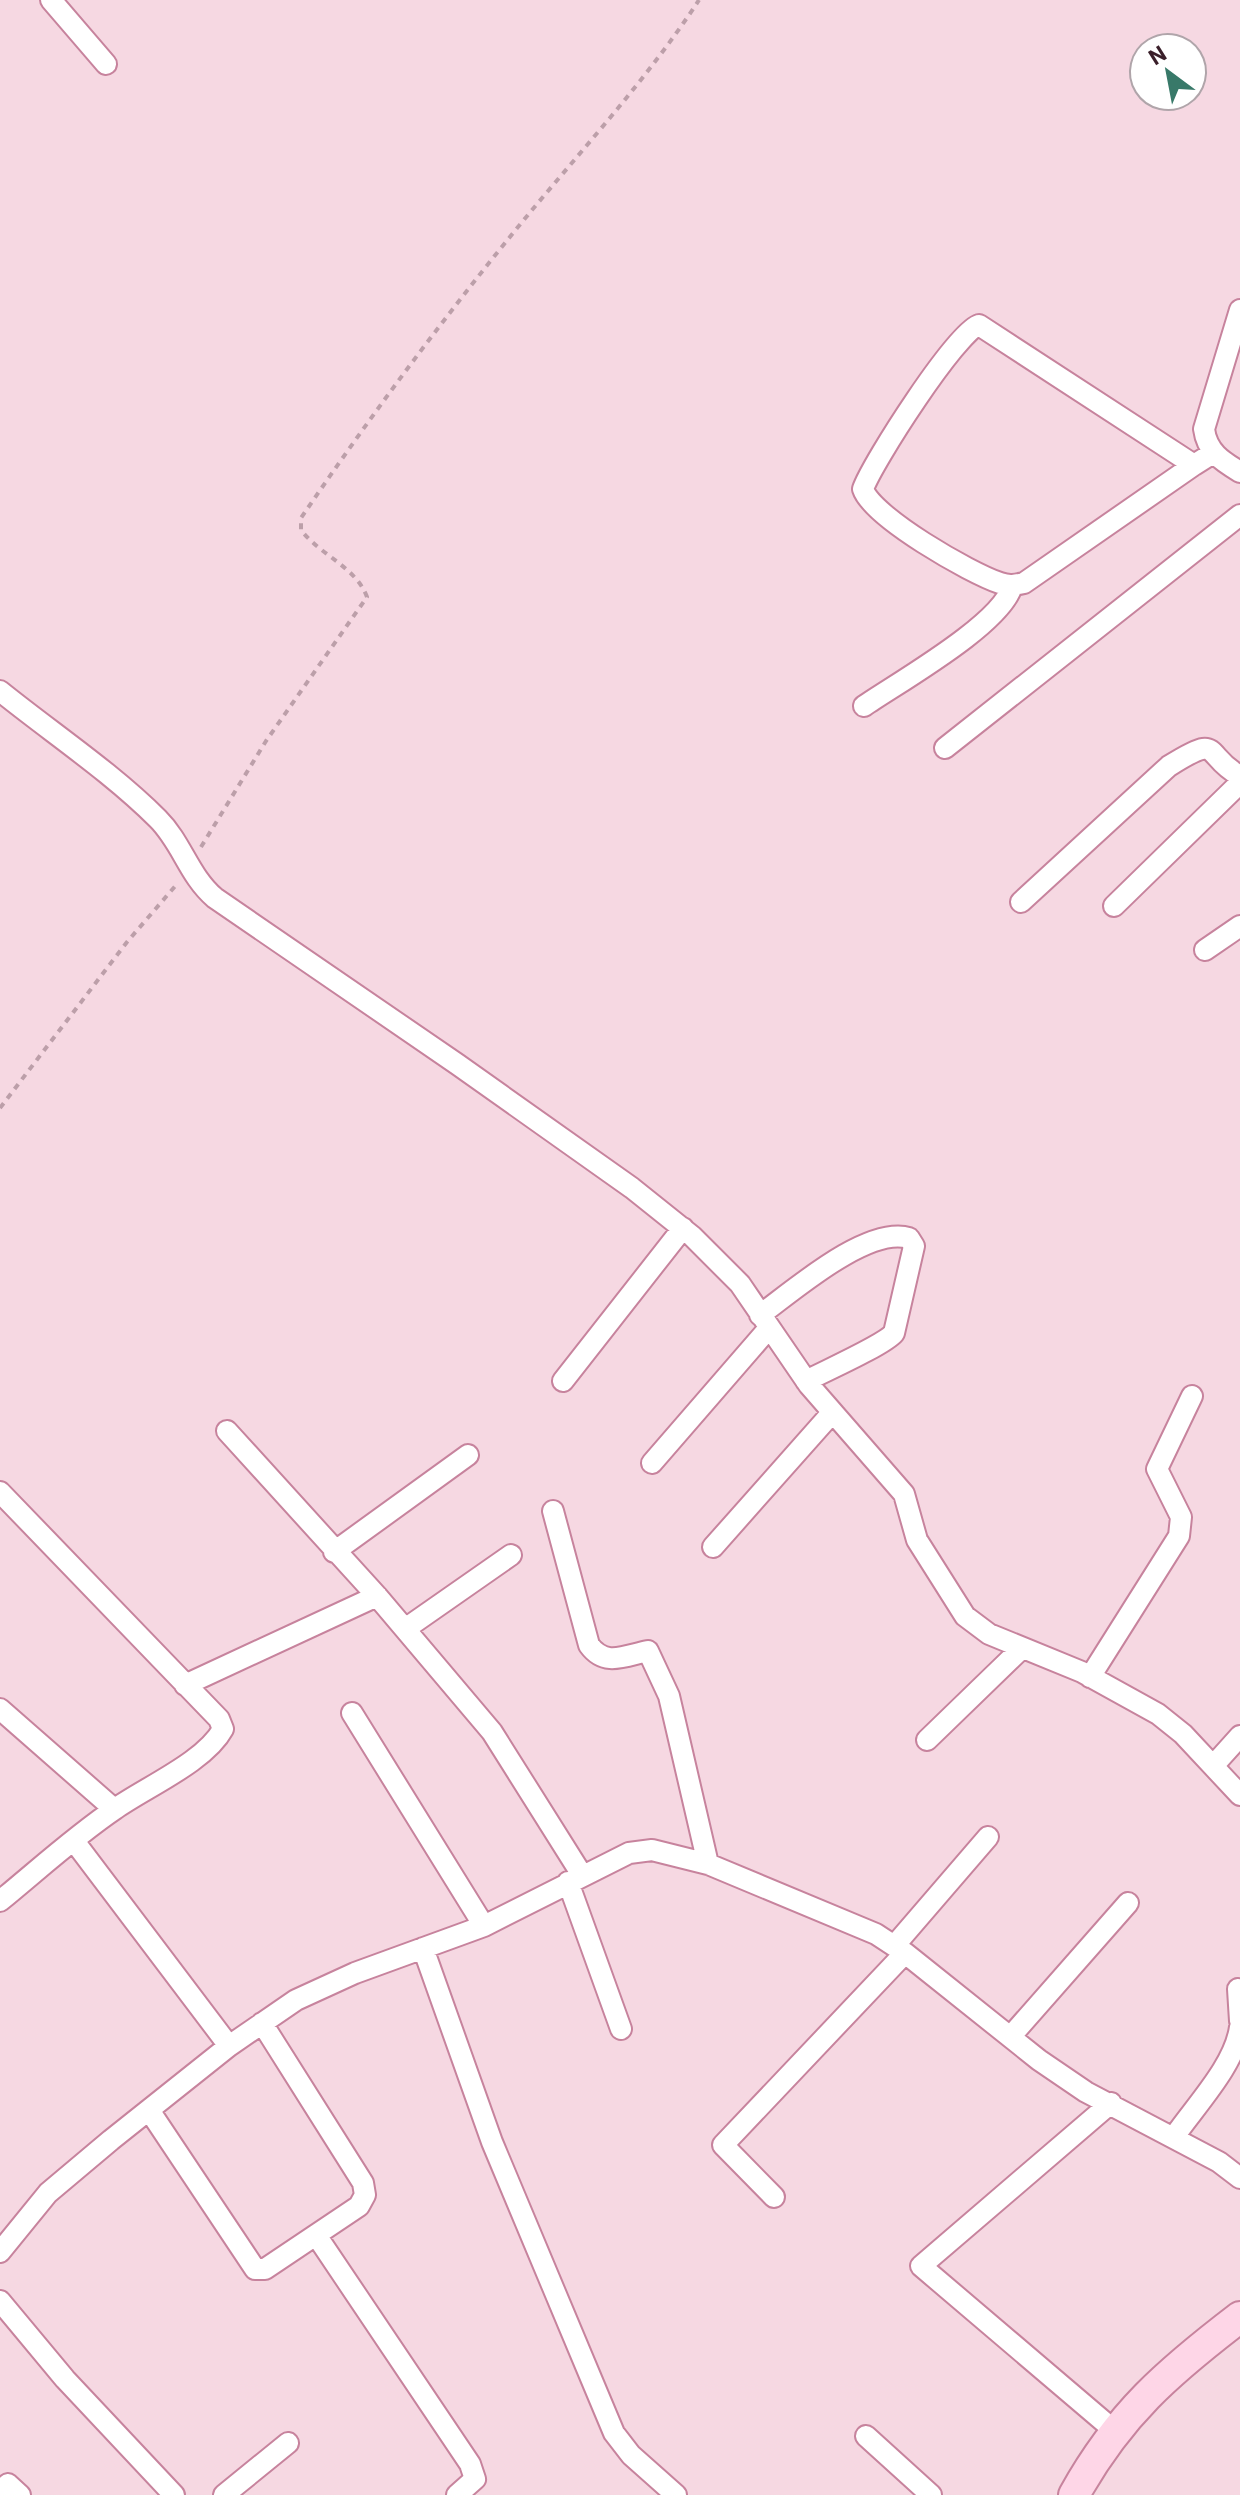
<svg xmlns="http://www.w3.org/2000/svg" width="1240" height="2495" font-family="Roboto,sans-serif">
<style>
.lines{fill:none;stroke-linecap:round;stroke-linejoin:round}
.street-casing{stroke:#c7839d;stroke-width:24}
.secondary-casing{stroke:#c7839d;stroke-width:34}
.path{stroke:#bc9fa9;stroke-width:4;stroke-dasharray:6 6;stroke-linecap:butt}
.street{stroke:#fff;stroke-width:20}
.secondary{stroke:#fed6e7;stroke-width:30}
</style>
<rect width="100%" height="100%" fill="#f6d8e2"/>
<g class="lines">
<g class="street-casing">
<path id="street" d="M51,0L106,64
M1240,310L1204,429C1207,452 1222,461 1240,472
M1194,465L979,325C957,331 872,463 863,489C872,517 970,573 1000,583C1009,586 1015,585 1024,583L1194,465L1213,453
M0,691C52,733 111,772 158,819C182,843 189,876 215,898L457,1064L632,1188L692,1236L740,1284L809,1385L904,1494L917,1540L965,1616L989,1634L1082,1672L1158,1714L1183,1734L1240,1795
M864,706C899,682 1002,624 1012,586
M945,748L1240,515
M1021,902L1169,766C1223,732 1202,755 1240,776
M1114,906L1240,783
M1205,950L1240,926
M760,1315C793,1291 867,1226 909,1238L914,1246L894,1333C884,1345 825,1371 806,1381
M563,1381L683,1228
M227,1431L377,1596L492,1732L582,1875
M652,1463L769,1328
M0,1492L219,1719L223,1729C205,1762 146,1787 115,1809C75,1836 38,1870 0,1901
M553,1511L589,1645C605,1667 624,1656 648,1651L669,1696L708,1864
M713,1547L831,1414
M334,1552L468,1455
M405,1629L511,1555
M1090,1677L1179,1536L1181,1517L1157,1469L1192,1396
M185,1685L377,1596
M0,1709L114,1809
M352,1713L484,1926
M927,1740L1021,1649
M1213,1766L1240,1736
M74,1841L229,2046
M568,1882L621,2029
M895,1945L988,1837
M423,1948L492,2142L614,2433L631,2455L676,2495
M1238,1989L1240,2021
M1011,2036L1128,1903
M1111,2103L921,2266L1116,2432
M149,2110L255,2269H265L359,2206L365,2195L363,2183L262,2023
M1174,2137C1196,2105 1235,2065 1240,2027
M774,2197L723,2145L905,1953
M316,2235L470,2464L475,2479L457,2495
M0,2252L48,2193L111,2140L229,2046L296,2000L355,1973L484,1926L629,1853L652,1850L708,1864L876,1934L905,1953L1039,2060L1086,2092L1219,2162L1240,2178
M0,2301L65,2379L174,2495
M866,2436L931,2495
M0,2493L8,2484L20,2495
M224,2495L288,2443"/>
</g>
<g class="secondary-casing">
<path id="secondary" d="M1074,2495C1119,2414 1168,2372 1240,2317"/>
</g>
<path class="path" d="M201,847L266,741L367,597C356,567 320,555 301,530V518C365,424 433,332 505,243C570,162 642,87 699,0
M0,1108L127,942L177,884"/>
<use href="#street" class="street"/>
<use href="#secondary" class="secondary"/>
</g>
<g transform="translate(1168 72) rotate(328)"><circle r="38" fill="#ffffff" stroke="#b0a5aa" stroke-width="2"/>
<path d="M0-6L14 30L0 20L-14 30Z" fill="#387969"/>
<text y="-12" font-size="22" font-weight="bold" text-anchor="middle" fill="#3a1f2a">N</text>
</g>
</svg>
